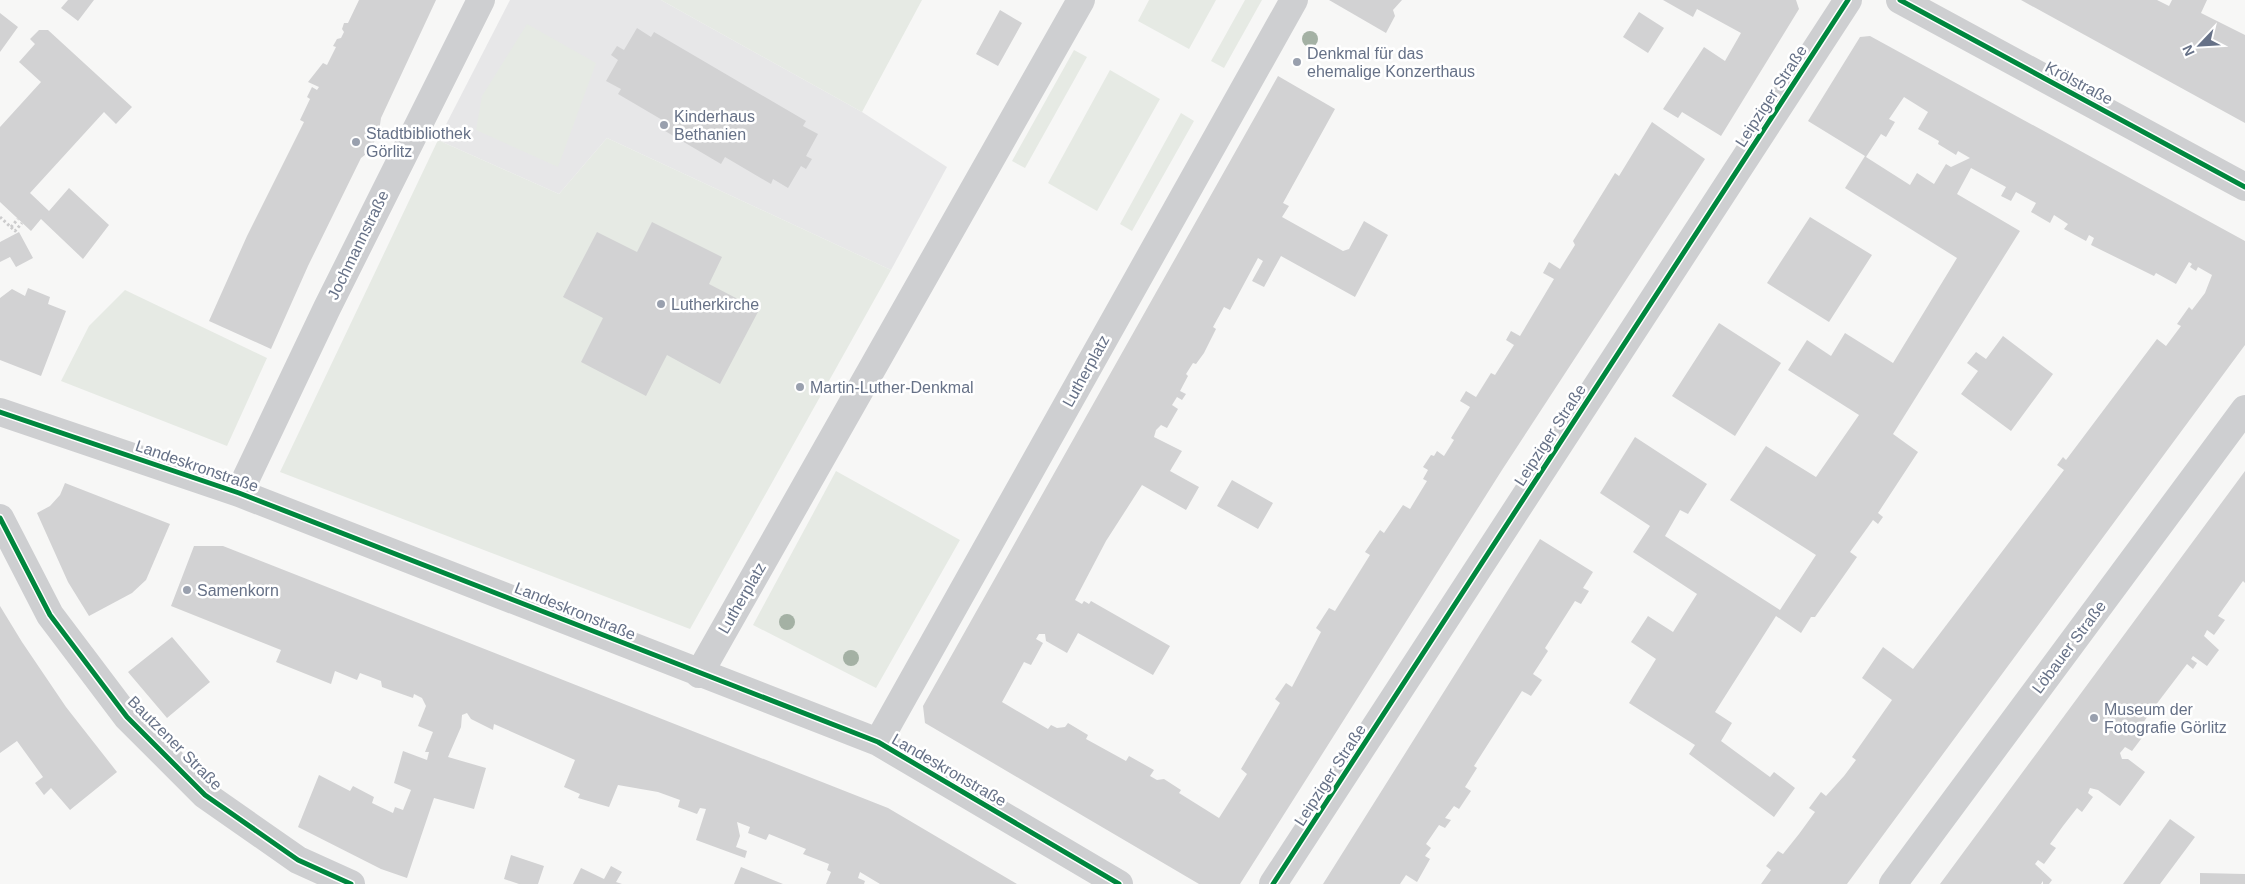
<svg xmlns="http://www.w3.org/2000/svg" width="2245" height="884" font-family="Arial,sans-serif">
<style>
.built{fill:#e7e7e8}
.green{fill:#e6eae4}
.building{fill:#d2d2d3;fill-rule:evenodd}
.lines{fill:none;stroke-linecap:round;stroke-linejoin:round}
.path{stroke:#cccccd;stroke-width:3;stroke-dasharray:2.5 2.5;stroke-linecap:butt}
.street{stroke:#cecfd1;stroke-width:28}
.cycleway-casing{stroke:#fff;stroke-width:8}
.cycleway{stroke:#00873e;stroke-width:5}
.tree{fill:#a4b1a4}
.poi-dot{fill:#99a0ae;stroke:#fff;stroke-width:2}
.labels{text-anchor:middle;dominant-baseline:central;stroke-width:5;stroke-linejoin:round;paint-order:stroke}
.poi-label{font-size:16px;fill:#667187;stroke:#fff;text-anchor:start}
.street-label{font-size:16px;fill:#667187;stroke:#fff}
</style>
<rect width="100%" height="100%" fill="#f7f7f6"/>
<path class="built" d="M510,0H661L862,112L947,167L891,270L607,138L559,194L438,140Z"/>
<path class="green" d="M661,0H922L862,112Z
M1149,0H1216L1189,49L1138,21Z
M1245,0H1262L1224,68L1211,61Z
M527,24L596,63L558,167L476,130L482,96Z
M1074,50L1087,57L1025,168L1012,161Z
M1110,70L1160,99L1097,211L1048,183Z
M1181,113L1194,121L1132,231L1120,224Z
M607,138L891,270L690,629L280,472L438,140L559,194Z
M125,290L267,358L227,446L61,381L89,326Z
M836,471L960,540L876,688L753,625Z"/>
<path class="building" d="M68,0H94L78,21L61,8Z
M359,0H436L381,118L379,131L370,151L361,158L308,266L271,349L209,321L247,236L304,122L300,120L310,99L307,97L312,87L317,90L319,87L308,82L323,63L327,65L336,47L333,46L337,39L341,38L344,32L342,29L344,23H348Z
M1329,0H1402L1393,10L1395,16L1386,33Z
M1663,0H1796L1799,9L1721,136L1682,112L1678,118L1663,109L1704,47L1725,61L1741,33L1697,9L1693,17Z
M2021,0H2157L2169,6L2172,0H2207L2201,13L2245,35V123Z
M1000,10L1022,23L998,66L976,54Z
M1639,12L1664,28L1648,53L1623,37Z
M0,13L18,27L0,52Z
M637,28L651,37L654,32L806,121L803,126L818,134L806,156L812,159L806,169L801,166L788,188L773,179L771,184L725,157L721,164L660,128L664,121L618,94L621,89L606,81L618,60L611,55L617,46L624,50Z
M39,30H48L132,107L116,124L104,112L30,193L49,211L69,188L109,225L83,259L41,219L31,231L0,202V127L41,82L19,62L35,44L30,39Z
M1870,36L2245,241V345L1847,884H1761L1771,870L1766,866L1778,851L1783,854L1799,834L1815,812L1809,808L1821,792L1826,796L1844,776L1856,760L1852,757L1892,700L1862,678L1883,647L1913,669L2064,470L2057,465L2063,457L2066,460L2157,339L2166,346L2181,326L2177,324L2189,307L2192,310L2205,293L2212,275L2198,267L2196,271L2190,267L2192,264L2189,262L2176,284L2156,273L2154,276L2091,245L2094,238L2089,235L2086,241L2064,229L2068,224L2054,215L2050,223L2031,212L2036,203L2016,192L2011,201L2001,196L2006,187L1971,168L1957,194L2020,231L1893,434L1918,452L1878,513L1883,517L1878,524L1873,520L1850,552L1857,557L1815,617H1811L1801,633L1776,616L1715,712L1732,723L1721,741L1770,777L1774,772L1795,788L1774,817L1689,754L1695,745L1629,703L1656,659L1631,642L1648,616L1673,632L1697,594L1633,552L1650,526L1600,493L1635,437L1707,484L1688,514L1680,510L1665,536L1780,610L1816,555L1730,500L1766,446L1816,477L1859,415L1788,370L1807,340L1831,356L1845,333L1893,363L1957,258L1845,188L1865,156L1808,121L1860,37ZM1904,97L1928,112L1918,129L1939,141L1938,144L1956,155L1958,151L1970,158L1951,167L1946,164L1934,184L1917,173L1910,185L1866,157L1881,134L1886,137L1895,122L1889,119Z
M1278,76L1335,109L1283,203L1289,206L1282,217L1343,251L1349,249L1364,221L1388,235L1355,297L1281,256L1264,287L1252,281L1263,261L1258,258L1230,310L1224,307L1213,327L1216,329L1204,353L1196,364L1193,363L1186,374L1188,376L1180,391L1186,394L1182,400L1177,397L1172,405L1178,409L1167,428L1161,425L1156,430L1154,437L1182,451L1170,471L1199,487L1186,510L1142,485L1106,541L1075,600L1082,604L1084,601L1089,604L1091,601L1170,646L1153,675L1078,633L1067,653L1046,641L1045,634H1039L1036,639L1043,643L1031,665L1024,662L1002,702L1048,729L1051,725L1057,728L1065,727L1068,723L1088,735L1086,739L1126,761L1129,756L1154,770L1150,776L1157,780L1164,779L1181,790L1179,793L1219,818L1247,774L1241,769L1280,703L1275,699L1286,683L1292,687L1321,632L1316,628L1329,608L1335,611L1370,555L1365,552L1380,530L1384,533L1403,505L1410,509L1427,481L1423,479L1428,470L1423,467L1431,455L1434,456L1437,451L1444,456L1454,440L1451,438L1470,407L1460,401L1466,391L1476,397L1491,373L1495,375L1514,345L1506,340L1511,331L1520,336L1554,279L1543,273L1549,262L1560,269L1575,245L1573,241L1615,173L1619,176L1652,122L1705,159L1502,470L1240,884H1199L925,723L923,706Z
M1810,217L1872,255L1829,322L1767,283Z
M652,222L722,257L709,284L759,310L720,384L667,355L646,396L581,362L603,318L563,297L597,232L637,252Z
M19,232L33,258L16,267L10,257L0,262V242Z
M28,288L50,297L48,304L66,311L41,376L0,360V298L12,289L25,296Z
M1719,323L1781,363L1735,436L1672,396Z
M2003,336L2053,374L2011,431L1961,394L1978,371L1967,363L1976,352L1986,359Z
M2245,471V583L2243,581L2218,616L2225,620L2214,635L2207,630L2204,636L2219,650L2207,666L2193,656L2191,659L2197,663L2193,669L2187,664L2152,710L2138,730L2144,735L2132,751L2125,747L2120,753L2122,759H2128L2145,772L2120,806L2098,790L2090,788L2088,793L2093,797L2082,812L2077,808L2063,826L2050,844L2056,848L2044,864L2038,860L2035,864L2052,880L2049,884H2043V881L2041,884H1940Z
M1232,480L1273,503L1258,529L1217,506Z
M65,483L170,524L146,580L132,593L89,616L68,582L37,513L50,506L60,495Z
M1540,539L1593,572L1583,588L1589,591L1581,604L1575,601L1545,648L1548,651L1533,674L1542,680L1531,696L1522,691L1474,766L1477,768L1465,787L1471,791L1459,809L1454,806L1445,818L1451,820L1445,828L1439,825L1426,844L1431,848L1425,856L1430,859L1417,882L1406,875L1400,884H1323Z
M194,546H223L888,808L1017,884H880L860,872L858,878L865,881L864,884H826L831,872L827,870L829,864L803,854L806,849L769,834L766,840L748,833L750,827L737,822L740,836L736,847L747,851L745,858L696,840L706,809L700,808L697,814L678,807L680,800L658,792L618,785L609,807L578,798L580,794L564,787L575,760L494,724L493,730L471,719L467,713L462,715L461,727L448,757L486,768L474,809L434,798L407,878L381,869L298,827L319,775L350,791L353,786L374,797L372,803L393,813L395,807L403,810L411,790L394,783L403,751L427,760L429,752H425L433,732L418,726L426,706L422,698L414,694L413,698L382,687L381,681L360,673L357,680L335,671L331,684L276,662L281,650L171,606Z
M0,606L22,642L66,707L117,772L70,810L51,788L44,795L35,783L43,777L17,741L0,753Z
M172,637L210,682L167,718L128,672Z
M2170,819L2195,837L2160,884H2123Z
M511,855L544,866L538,884H519L504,879Z
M611,866L622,872L616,882L622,884H573L581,868L604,879Z
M741,867L783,884H734Z
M2200,873L2245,874V884H2200Z"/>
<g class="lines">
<path class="path" d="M0,217L15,231L22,223
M11,227L18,219"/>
<path class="street" d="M1900,0L2245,187
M0,412L239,493L878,742L1119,884
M239,493L327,308L481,0
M0,518L50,615L127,717L205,795L298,860L351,884
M699,674L1081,0
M878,742L1294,0
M1273,884L1848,0
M1893,884L2245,409"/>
<g class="cycleway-casing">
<path id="cycleway" d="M1900,0L2245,187
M0,412L239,493L878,742L1119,884
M0,518L50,615L127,717L205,795L298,860L351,884
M1273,884L1848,0"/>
</g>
<use href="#cycleway" class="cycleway"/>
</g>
<g class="tree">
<circle cx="1310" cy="39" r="8"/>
<circle cx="787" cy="622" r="8"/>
<circle cx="851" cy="658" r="8"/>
</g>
<g class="poi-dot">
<circle cx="1297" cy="62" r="5"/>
<circle cx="664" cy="125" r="5"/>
<circle cx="356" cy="142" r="5"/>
<circle cx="661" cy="304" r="5"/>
<circle cx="800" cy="387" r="5"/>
<circle cx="187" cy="590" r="5"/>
<circle cx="2094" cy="718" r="5"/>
</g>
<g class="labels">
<g class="poi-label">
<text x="1307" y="53">Denkmal für das<tspan x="1307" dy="18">ehemalige Konzerthaus</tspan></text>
<text x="674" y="116">Kinderhaus<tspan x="674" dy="18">Bethanien</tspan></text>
<text x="366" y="133">Stadtbibliothek<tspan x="366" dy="18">Görlitz</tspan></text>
<text x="671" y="304">Lutherkirche</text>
<text x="810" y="387">Martin-Luther-Denkmal</text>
<text x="197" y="590">Samenkorn</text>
<text x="2104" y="709">Museum der<tspan x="2104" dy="18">Fotografie Görlitz</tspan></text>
</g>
<g class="street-label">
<text transform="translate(2079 83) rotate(28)">Krölstraße</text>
<text transform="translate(1771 96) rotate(-57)">Leipziger Straße</text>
<text transform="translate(358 245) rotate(-64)">Jochmannstraße</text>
<text transform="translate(1086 371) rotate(-61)">Lutherplatz</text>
<text transform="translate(1550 435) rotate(-57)">Leipziger Straße</text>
<text transform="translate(197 466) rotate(19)">Landeskronstraße</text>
<text transform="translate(742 598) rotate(-60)">Lutherplatz</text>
<text transform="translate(575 611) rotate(22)">Landeskronstraße</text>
<text transform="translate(2069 647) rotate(-53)">Löbauer Straße</text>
<text transform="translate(175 743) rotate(45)">Bautzener Straße</text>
<text transform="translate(949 770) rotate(30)">Landeskronstraße</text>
<text transform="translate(1330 775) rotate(-57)">Leipziger Straße</text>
</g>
</g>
<g transform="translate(2200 45) rotate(245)" stroke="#ffffff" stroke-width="4" paint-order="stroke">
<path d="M0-4L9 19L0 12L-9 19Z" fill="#667187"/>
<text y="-8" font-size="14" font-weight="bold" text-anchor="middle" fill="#667187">N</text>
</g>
</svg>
